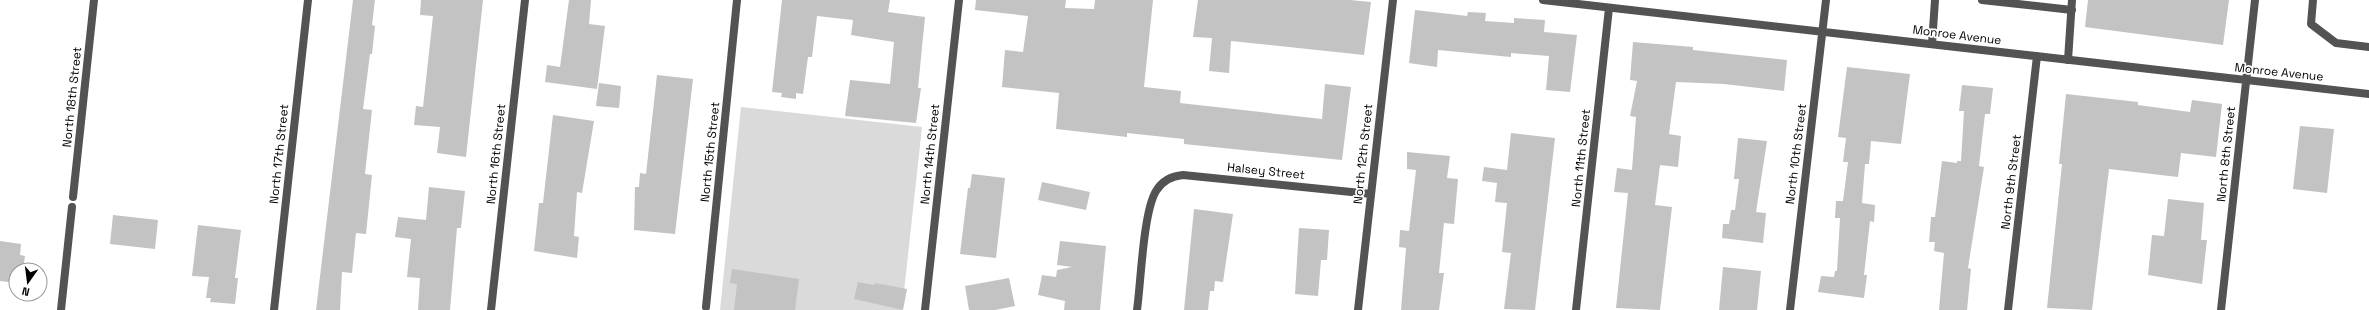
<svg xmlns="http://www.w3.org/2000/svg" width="2369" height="310" font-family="'Space Grotesk',sans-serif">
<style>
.green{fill:#dadada}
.building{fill:#c3c3c3}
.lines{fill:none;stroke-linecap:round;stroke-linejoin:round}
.service{stroke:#535353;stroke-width:8}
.minor{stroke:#535353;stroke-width:8}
.labels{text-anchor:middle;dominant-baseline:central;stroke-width:3.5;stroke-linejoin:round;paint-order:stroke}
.street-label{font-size:12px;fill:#000;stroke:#fff}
</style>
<rect width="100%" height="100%" fill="#fff"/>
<path class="green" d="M741,107L922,127L902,310H720Z"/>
<path class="building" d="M353,0H375L372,25L375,26L372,54H370L363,109L372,110L365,174L372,175L366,234L356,233L352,273L342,272L340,310H316Z
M421,0H483L466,157L437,153L440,127L414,125L416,106L423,107L433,16L420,15Z
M569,0H591L589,24L605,26L597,89L545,82L547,65L560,67Z
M782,0H890L888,12L925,17L918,88H921L916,123L845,116L850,80L890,84L894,42L851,35L853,20L817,16L812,57H808L803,94L796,93V99L781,97L782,93L772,92Z
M976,0H1066L1065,8L1094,9L1095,0H1153L1144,87L1181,91L1180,103L1322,119L1325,84L1351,87L1342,160L1184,144V139L1127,133V137L1056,129L1059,93L1002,87L1005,50L1023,52L1028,16L975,10Z
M1198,0H1350L1371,2L1364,55L1231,41L1229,73L1209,71L1212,38L1193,37Z
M2088,0H2229L2223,45L2085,27Z
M1415,10L1467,16L1468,12L1486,13L1485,21L1514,23V18L1545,20L1544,32L1577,35L1570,92L1546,90L1549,56L1511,53V57L1438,50L1437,67L1409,63Z
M1633,42L1693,47V50L1787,60L1784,91L1724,84L1676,82L1669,134L1681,136L1678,167L1660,165L1655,205L1672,207L1660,310L1616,308L1628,193L1614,192L1617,168L1632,170L1636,117L1630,116L1637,81L1630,80Z
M1847,67L1910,74L1901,144L1871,141L1869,164H1865L1862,203L1875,205L1874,222L1870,221L1864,275H1867L1864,298L1818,292L1821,276L1834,277L1835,271H1837L1840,218H1835L1836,201H1843L1848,162H1843L1846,138L1838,137Z
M657,75L693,79L675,234L634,230L635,187H639L640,173L646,174Z
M599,83L621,86L619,108L596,106Z
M1962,85L1993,88L1990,114H1985L1979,166L1984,167L1968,268L1971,269L1967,310H1939L1944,253L1934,251L1935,242H1929L1931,217H1935L1942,161L1957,163V161H1961L1964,111H1959Z
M2066,94L2138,102V105L2190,112L2192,100L2222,104L2216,157L2181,153L2178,177L2109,169L2092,310L2047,308L2062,164H2059Z
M553,115L594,121L582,193L577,192L574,236L579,237L577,258L534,251L539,203H543Z
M2300,126L2334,129L2327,193L2293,189Z
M1511,133L1555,138L1535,310L1504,309L1511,253L1502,252L1507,203L1495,202L1497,183L1482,181L1484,167L1507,170Z
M1738,138L1767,141L1756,212L1766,213L1763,243L1722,238L1723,224H1729L1731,210H1735L1739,179H1734Z
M1407,152L1450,156L1447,178L1458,179L1454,224L1444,223L1439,273H1444L1439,310H1401L1406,248L1399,247L1400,230L1409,231L1416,170L1407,169Z
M972,174L1005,178L996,258L960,254L968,188H970Z
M1042,182L1090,192L1086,210L1038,200Z
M429,187L465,191L461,228H457L450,310H418L420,278L407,277L411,239L395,237L398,217L426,220Z
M2168,199L2204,203L2201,240H2207L2202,284L2148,275L2152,235L2164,236Z
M1194,209L1233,214L1223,282L1215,281L1214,291H1210L1208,310H1184Z
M113,215L158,220L155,249L110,244Z
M198,225L241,230L235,278H238L235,304L210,302L211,298H206L209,277L192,276Z
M1299,228L1329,230L1327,260H1321L1318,296L1295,294Z
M0,241L21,244L20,255L25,256L23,270H16V283L0,281Z
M1060,241L1106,246L1100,310H1064L1065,301L1038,295L1042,275L1056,277L1057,270L1072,267L1057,265Z
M1723,267L1761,271L1757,310H1719Z
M732,269L799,279L795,310H734L737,284L730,283Z
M1009,278L1015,306L995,310H969L965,286Z
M858,282L874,285L875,283L907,289L903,310L854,299Z"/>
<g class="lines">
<path class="service" d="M1982,0L2072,10
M2313,0L2311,24L2336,43L2369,47
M1932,44L1935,0
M2068,60L2072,0"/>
<path class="minor" d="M1543,0L2369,94
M73,197L94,0
M706,307L737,0
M61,310L72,207
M274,310L308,0
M491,310L525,0
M925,310L959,0
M1137,310C1141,282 1143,213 1156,191C1162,181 1171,176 1183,175L1371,194
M1358,310L1393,0
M1576,310L1609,8
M1790,310L1826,0
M2008,310L2037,56
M2221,310L2255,0"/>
</g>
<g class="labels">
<g class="street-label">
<text transform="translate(1957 35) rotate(7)">Monroe Avenue</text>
<text transform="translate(2279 72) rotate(6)">Monroe Avenue</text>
<text transform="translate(72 97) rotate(-84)">North 18th Street</text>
<text transform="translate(710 152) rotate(-84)">North 15th Street</text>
<text transform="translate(279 154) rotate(-84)">North 17th Street</text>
<text transform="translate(496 154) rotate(-84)">North 16th Street</text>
<text transform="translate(930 154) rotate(-84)">North 14th Street</text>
<text transform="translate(1363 154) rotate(-84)">North 12th Street</text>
<text transform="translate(1796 154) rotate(-83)">North 10th Street</text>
<text transform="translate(2226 154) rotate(-84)">North 8th Street</text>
<text transform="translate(1581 158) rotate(-84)">North 11th Street</text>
<text transform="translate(1266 171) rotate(6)">Halsey Street</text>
<text transform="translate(2011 182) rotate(-83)">North 9th Street</text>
</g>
</g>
<g transform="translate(28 282) rotate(194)"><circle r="19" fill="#ffffff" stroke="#999999"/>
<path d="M0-3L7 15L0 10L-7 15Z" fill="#000000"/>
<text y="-6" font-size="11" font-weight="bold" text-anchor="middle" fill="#000000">N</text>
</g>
</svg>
